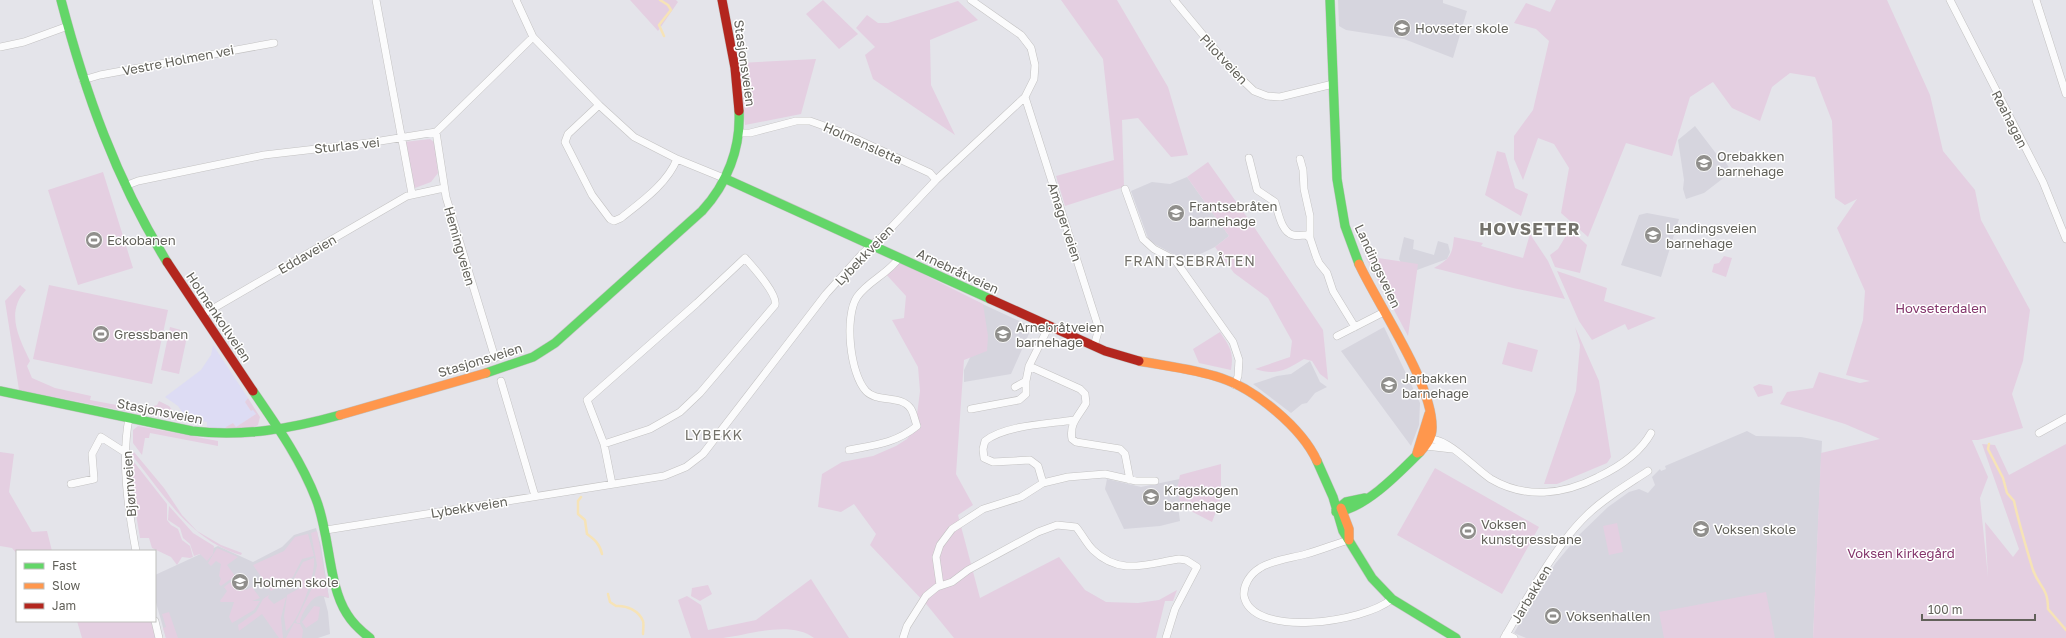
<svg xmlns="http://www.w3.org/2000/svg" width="2066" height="638" font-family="'Golos Text',sans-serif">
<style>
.commercial{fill:#dddcf4}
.education{fill:#d6d5de}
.green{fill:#e4cfe1}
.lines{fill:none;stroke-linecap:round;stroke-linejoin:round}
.stream{stroke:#f6e3b7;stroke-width:2.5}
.street-casing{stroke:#c3c2c2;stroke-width:8}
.fast-casing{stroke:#c2c2c1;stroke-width:10}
.slow-casing{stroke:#c2c2c1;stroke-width:10}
.jam-casing{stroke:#c2c2c1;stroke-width:10}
.street{stroke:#fbfbfc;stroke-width:7}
.fast{stroke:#63d668;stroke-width:9}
.slow{stroke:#ff974d;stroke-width:9}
.jam{stroke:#b3261e;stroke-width:9}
.labels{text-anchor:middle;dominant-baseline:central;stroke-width:3;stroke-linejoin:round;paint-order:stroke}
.poi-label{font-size:13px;fill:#62615a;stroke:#fff;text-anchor:start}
.street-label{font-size:13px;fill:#62615a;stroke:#fff}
.park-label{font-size:13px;fill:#84366c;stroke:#fff}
.neighbourhood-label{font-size:14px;letter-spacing:1px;fill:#74726b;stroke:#fff}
.district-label{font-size:17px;font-weight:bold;letter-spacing:1px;fill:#74726b;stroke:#fff}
</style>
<rect width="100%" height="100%" fill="#e4e4ea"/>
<path class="commercial" d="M213,345L248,398L245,402L251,411L253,409L256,414L236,427L233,423L225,430L207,427V422L202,421L199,424L189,422L178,406L165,397L201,370L211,355Z"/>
<path class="education" d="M1338,0H1443V3L1467,11L1453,58L1404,39L1346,30L1339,26Z
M1695,126L1718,156L1722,157L1730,169V173L1704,193L1686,199L1683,189L1684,180L1678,140Z
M1187,177L1229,236L1215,247L1186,261L1149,241L1131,191L1152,182L1170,184Z
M1647,213L1679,219L1661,277L1621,265L1639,215Z
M1404,237L1414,240L1413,249L1434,255L1438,241L1448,244L1450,252L1447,259L1417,270L1403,266L1399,259Z
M976,301L1032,327L1011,374L964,382V370L978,341Z
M1384,327L1420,403L1419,425L1411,446L1341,351Z
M1310,361L1320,382L1327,387L1315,393L1307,403L1302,404L1291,413L1253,384L1277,376L1291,374Z
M1747,431L1756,436L1801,437L1822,441L1813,638H1526L1514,633L1555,564L1579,535L1608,507L1629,492L1639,489L1648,493L1655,485L1652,477L1660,469L1661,471L1666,469L1665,466Z
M1194,476L1185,506L1178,507L1180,521L1160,526L1124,529L1105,489L1107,479L1141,487Z
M316,528L321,546L329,598L324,597L328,612L330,634L318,638H166L155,599V575L218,546L253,562L282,547L294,535Z"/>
<path class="green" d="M630,0H676L678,2L658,31Z
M823,0L858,34L839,49L806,14Z
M1061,0H1117L1168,87L1188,155L1171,157L1138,118L1122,120L1124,187L1065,206L1056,176L1114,160L1103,59Z
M1556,0H1887L1930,95L1943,151L1975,190L1981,220L2030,310L2023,361L2012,394L2023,428L1978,440H1972L1988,477L1980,498L1988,577L1985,522L2013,557L2019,549L1982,444L1995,445L2009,475L2066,444V638H1813L1821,453L1880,439L1845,424L1780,404L1787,392L1813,388L1819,372L1860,383L1870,381L1846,375L1863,320L1865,291L1837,228L1857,199L1845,205L1835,198L1832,121L1815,77L1790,73L1772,87L1760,121L1732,108L1713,82L1690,97L1672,156L1626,143L1588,237L1561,213L1569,168L1554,144L1538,138L1523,180L1514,159V136L1533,110L1549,41L1536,29L1514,23L1526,3L1550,12Z
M958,1L978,20L930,40L931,85L955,135L873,79L865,55L875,47L856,28L867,15L878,23H888Z
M816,59L801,114L745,125L738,63Z
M430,139L435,143L438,173L431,182L415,188L412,185L404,142Z
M1497,151L1505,153L1515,188L1528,194L1521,216L1485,195Z
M1208,162L1254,227L1323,330L1328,380L1320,374L1312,361L1304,359C1286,370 1276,376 1255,369L1290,357L1292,341L1268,298L1234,273L1215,247L1229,236L1187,177Z
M103,172L133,268L78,285L48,190Z
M1570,229L1587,245L1580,273L1555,267L1550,255L1558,249Z
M1530,234L1548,261L1565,299L1513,288L1434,268C1451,258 1452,255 1454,237L1483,243L1481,246L1523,258Z
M1365,256L1418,264L1408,336Z
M1724,256L1732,258L1726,277L1712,272L1714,264L1719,263Z
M893,259L983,304L988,336L987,351L964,360L956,474L973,505L958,515L980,598L1059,557L1085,590L1106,602L1138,603L1159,600L1177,590L1173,601H1165L1156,638H954L927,605L870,545L876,534L854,504L841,512L818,507L822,474L842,462L873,456L896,446L907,439L913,431L916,423L920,391L918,367L892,320L904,318L906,296L883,271Z
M1557,271L1607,288L1604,301L1656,318L1628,330L1625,324L1592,340L1579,321Z
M20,285L26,290C5,312 19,338 30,361L27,366L32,378L55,388L91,396L90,400L138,409L139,408L140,414L19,390L5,301Z
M49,285L168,310L152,384L33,359Z
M170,327L188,332L179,374L161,370Z
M1575,327L1599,381L1611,457L1607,463L1557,484H1544L1576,391L1580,345Z
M1220,332C1230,347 1234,352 1231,370L1199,363L1193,349Z
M1508,342L1538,350L1532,372L1502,364Z
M1759,384L1772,386L1773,393L1758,397L1753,387Z
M248,398L260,417L258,425L250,429L225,430L226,427L233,423L236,427L256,414L253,410L251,411L245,402Z
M159,401L169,406L182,422L146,414L145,406L146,408L157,405Z
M138,426L218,441V446L150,433L149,438H145L142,455L133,443V430Z
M0,452L14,454L9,492L32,532L47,531L52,551H17V554L12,548L0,546Z
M134,452L164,488L182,515L197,531L221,545L242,553L241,555C192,541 165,497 135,459L132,454Z
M134,462L167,504V520L171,525L178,529L182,540L190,546L193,557L190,558L182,557L177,565L171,557L152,548L149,538H140L134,502L132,464Z
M1221,464V499L1212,522L1181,506L1177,489L1180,475Z
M1435,468L1539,527L1502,594L1397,535Z
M169,506L193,533L214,546L213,554L207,561L200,554L194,556L190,544L183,538L180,528L168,520Z
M1617,523L1623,552L1609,555L1603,526Z
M317,531L329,598C326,597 322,595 319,596C311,597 300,616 300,623H297L296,621L312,588L317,565L311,533Z
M308,534L314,556L302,559L293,577L271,591L253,565L284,551L295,537Z
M217,548L238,557L227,565L235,576L221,586L219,584L221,579L219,576L221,564L216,561L211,566L208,563Z
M314,558C316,574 299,621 286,631L284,616L287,595L300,588L299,584L293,580L303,562Z
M241,574L249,583L243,588L246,590L252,587L260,598L252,601H260L254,610L232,623L229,617L234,602H221L220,601L227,591L224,587Z
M811,579L849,638H814C790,620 749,635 723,638C712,638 701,638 691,638L678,600L687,596L701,605L708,630L756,620Z
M708,585L712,594L700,601L691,596L692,588Z
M1766,592L1775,638H1664L1659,612Z
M269,595L268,598L274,604L286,597L281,618L283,638H279L262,614L239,631L238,625L256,612L263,599Z
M314,606L320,607L318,620L306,628L302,622Z
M169,612L178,638H166L163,628L166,627L162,614Z
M77,621H151L156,638H82Z
M294,623L300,624L303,630L302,638H286Z"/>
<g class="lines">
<path class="stream" d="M660,0L668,5L671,10L659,25L664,36
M1989,444L1988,449L2003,478L2007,493L2014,501C2019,524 2026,547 2033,570C2039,587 2048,587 2048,609L2066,630
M581,497L578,501V514L585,520L587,534C594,539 600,544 602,554
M608,594L610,602L616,606C627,605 639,611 643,621C644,624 643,630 643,634"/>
<g class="street-casing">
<path id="street" d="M376,0L412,194
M516,0L533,37L599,105L634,137L677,159L726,179
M1174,0L1233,71L1254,91L1267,96L1280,97L1333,84
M1950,0L2043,182L2066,239
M2036,0L2066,94
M0,47L24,42L68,26
M83,80L100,75L274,43
M1025,97L1097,323L1098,332L1094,346
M599,105L568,134L565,142L592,195L610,219L614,221L621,218C641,202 667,184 677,159
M436,132L446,197L495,358
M738,133H750L796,121H810L841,132L930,173L936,180
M1249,158L1257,190L1275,202C1278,211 1281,232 1293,235C1297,236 1302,235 1306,235L1310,238
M1300,159L1303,170L1304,189L1310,216V238L1316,256L1319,263L1327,273L1333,291L1355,327
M125,186L138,181L264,155L368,143L436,132L533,37
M1125,189L1143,239L1154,249L1175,260L1233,342L1239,360L1238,376L1235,385
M202,315L407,196L444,188
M1337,336L1384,312
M1029,366L1080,389L1085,394L1086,403C1079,416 1069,423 1072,439L1076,442L1120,449L1125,454L1130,480
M501,381L535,496
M1015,387L1026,381L1029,366L1049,326
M971,409L1019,400L1026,394V381
M129,418C121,460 128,509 136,551
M2039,433L2066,418
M604,444L650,429L680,412L700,393L775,305C778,294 752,266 745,258L697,303L587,400L604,444L612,484
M1452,449L1426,446L1421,440C1445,432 1472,467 1491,479C1525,499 1563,495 1598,477C1619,467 1640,453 1651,433
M849,450C875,445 896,443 917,426C915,421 914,414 911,409C901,394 877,403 866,391C850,374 844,317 857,297C868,281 888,274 899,258
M1043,483L1038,466L1030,460L993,462L984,458L983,449L985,441C1005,425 1048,424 1074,420
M71,484L94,479L92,454L101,437L126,453
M326,530L664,476L686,467L703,454L826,294L862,254L887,232L936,180L1025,97L1034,79L1035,65L1031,48L1021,35L971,0
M1349,540C1335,544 1321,550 1306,554C1292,558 1272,560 1260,568C1250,574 1243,585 1244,596C1252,638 1363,623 1392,599
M940,585L936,557L940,545L952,529L983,509L1021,497L1043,483L1068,477L1105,474L1136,481H1155
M155,621L159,638
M1506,634L1514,638
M903,638L907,626L926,596L937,587L952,582L968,570L1038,532L1057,525L1076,527C1082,534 1086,543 1093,550C1120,576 1146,564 1179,559L1186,560L1197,567L1175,609L1166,638
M1504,638C1526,600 1555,546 1586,516C1604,498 1627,485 1648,471"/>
</g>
<g class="fast-casing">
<path id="fast" d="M61,0C85,92 116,180 167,262
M1330,0L1337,179L1345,226L1359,264
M726,179L990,299
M486,373L533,357L555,343L702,211C727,184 741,148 739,111
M0,391L192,431C243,437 290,429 340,415
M253,391C277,426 301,460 316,499C330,534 328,585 347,614C353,624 361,631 370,638
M1317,461L1333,497L1343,531L1372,578L1392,599L1456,638
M1336,510L1346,502L1365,498
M1336,512C1365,509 1400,472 1420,452"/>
</g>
<g class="slow-casing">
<path id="slow" d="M1359,264C1379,307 1433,384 1432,428C1432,438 1426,445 1420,452
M1139,361C1166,366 1195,369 1221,378C1255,389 1302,428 1317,461
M340,415L486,373
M1417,453L1429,414
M1341,508L1349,529V540"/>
</g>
<g class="jam-casing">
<path id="jam" d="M722,0L735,68L739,111
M167,262L253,391
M990,299L1105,351L1139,361"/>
</g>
<use href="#street" class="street"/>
<use href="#fast" class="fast"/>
<use href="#slow" class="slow"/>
<use href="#jam" class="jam"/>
</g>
<defs>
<g id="school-disc" transform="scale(0.9)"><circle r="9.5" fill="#908f8c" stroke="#fff"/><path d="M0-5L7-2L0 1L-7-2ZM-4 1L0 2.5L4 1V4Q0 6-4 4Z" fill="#fff"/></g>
<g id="stadium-disc" transform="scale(0.9)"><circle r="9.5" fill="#908f8c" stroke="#fff"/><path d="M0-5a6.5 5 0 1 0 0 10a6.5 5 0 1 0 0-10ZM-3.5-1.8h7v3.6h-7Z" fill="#fff"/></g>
</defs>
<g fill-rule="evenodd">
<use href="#school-disc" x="1402" y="28"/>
<use href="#school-disc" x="1704" y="163"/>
<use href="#school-disc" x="1176" y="213"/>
<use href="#school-disc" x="1653" y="235"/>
<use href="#stadium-disc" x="94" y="240"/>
<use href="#stadium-disc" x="101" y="334"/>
<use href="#school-disc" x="1003" y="334"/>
<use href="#school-disc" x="1389" y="385"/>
<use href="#school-disc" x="1151" y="497"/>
<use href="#school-disc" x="1701" y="529"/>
<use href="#stadium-disc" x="1468" y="531"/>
<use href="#school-disc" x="240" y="582"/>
<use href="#stadium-disc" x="1553" y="616"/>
</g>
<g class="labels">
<g class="poi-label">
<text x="1415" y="28">Hovseter skole</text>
<text x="1717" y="156">Orebakken<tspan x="1717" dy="15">barnehage</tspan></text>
<text x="1189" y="206">Frantsebråten<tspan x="1189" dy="15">barnehage</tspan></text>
<text x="1666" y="228">Landingsveien<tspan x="1666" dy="15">barnehage</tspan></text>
<text x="107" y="240">Eckobanen</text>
<text x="1016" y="327">Arnebråtveien<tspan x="1016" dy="15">barnehage</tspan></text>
<text x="114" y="334">Gressbanen</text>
<text x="1402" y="378">Jarbakken<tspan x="1402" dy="15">barnehage</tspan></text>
<text x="1164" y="490">Kragskogen<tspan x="1164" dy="15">barnehage</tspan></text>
<text x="1481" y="524">Voksen<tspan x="1481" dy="15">kunstgressbane</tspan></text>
<text x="1714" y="529">Voksen skole</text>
<text x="253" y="582">Holmen skole</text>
<text x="1566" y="616">Voksenhallen</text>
</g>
<g class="street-label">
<text transform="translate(1224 59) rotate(47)">Pilotveien</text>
<text transform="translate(178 60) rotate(-11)">Vestre Holmen vei</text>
<text transform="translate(745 63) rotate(82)">Stasjonsveien</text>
<text transform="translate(2010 119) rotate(63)">Røahagan</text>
<text transform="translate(863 143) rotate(24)">Holmensletta</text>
<text transform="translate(347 145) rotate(-6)">Sturlas vei</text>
<text transform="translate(1065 222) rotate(72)">Amagerveien</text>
<text transform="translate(460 246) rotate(74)">Hemingveien</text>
<text transform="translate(307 254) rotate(-30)">Eddaveien</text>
<text transform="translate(864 255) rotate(-46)">Lybekkveien</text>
<text transform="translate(1378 266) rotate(65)">Landingsveien</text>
<text transform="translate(958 271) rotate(25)">Arnebråtveien</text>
<text transform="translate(219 317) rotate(56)">Holmenkollveien</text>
<text transform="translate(480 360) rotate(-17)">Stasjonsveien</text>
<text transform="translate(160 411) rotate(11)">Stasjonsveien</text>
<text transform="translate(129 484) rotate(-94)">Bjørnveien</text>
<text transform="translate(469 507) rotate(-9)">Lybekkveien</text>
<text transform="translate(1531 594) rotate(-59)">Jarbakken</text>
</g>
<g class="park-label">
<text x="1941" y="308">Hovseterdalen</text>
<text x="1901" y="553">Voksen kirkegård</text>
</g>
<g class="neighbourhood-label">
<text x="1190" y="260">FRANTSEBRÅTEN</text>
<text x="714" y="434">LYBEKK</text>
</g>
<g class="district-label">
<text x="1530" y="228">HOVSETER</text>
</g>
</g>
<rect x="16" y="550" width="140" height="72" fill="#ffffff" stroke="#c0c0bd"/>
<rect x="24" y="563" width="20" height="6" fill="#63d668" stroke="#c0c0bd"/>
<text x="52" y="570" font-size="12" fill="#62615a">Fast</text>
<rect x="24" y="583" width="20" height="6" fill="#ff974d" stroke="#c0c0bd"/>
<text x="52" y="590" font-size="12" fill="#62615a">Slow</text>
<rect x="24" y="603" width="20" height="6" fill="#b3261e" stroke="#c0c0bd"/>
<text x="52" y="610" font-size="12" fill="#62615a">Jam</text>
<path d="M1922 614v6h113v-6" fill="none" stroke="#62615a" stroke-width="2"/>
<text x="1928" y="614" font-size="12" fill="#62615a" stroke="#ffffff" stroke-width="3" paint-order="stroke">100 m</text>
</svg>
